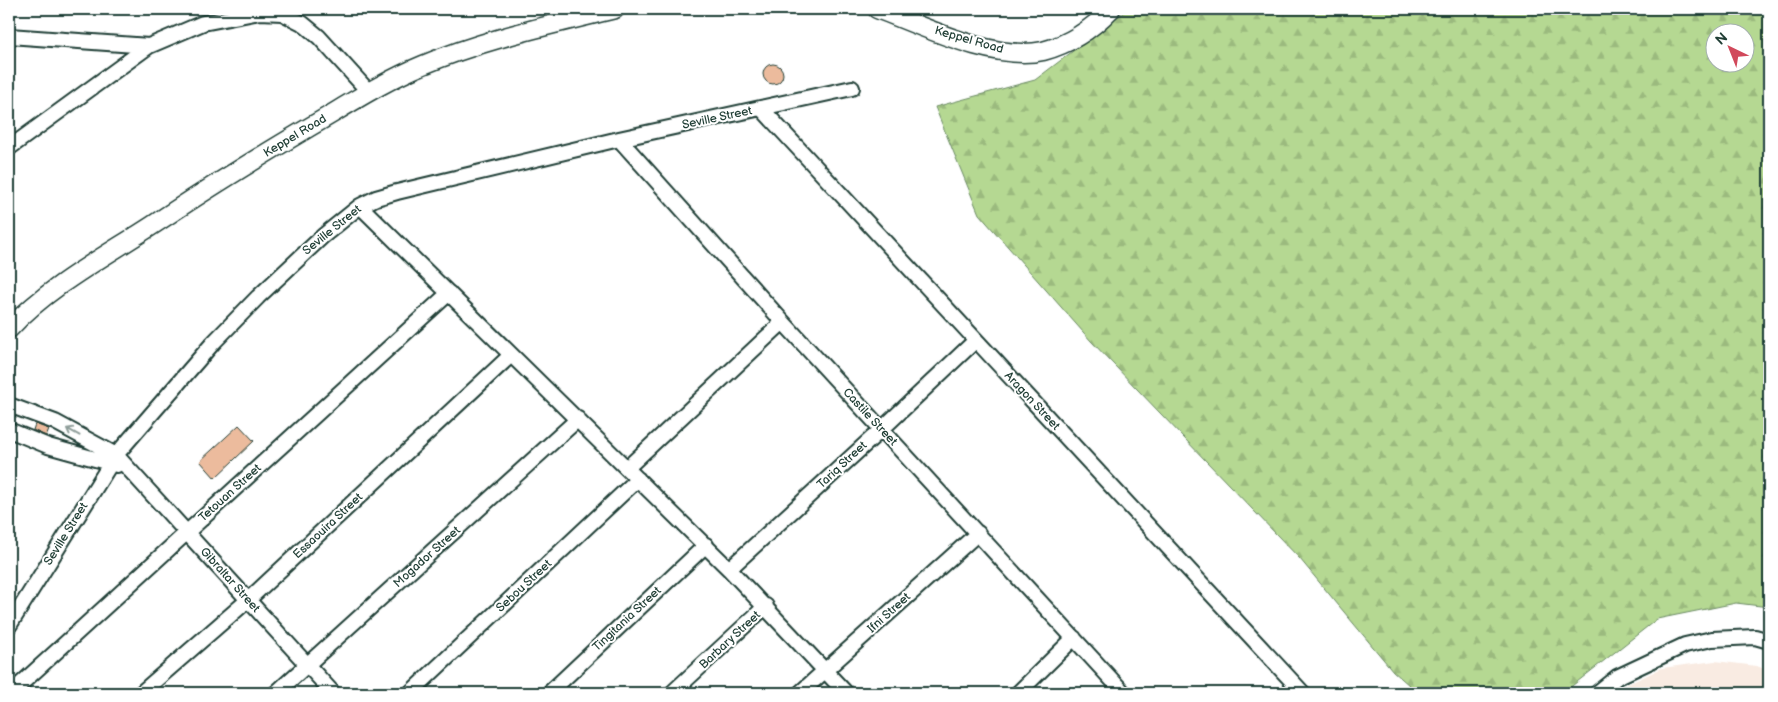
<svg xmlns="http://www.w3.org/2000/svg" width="1778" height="702" font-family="'Balsamiq Sans',sans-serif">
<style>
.built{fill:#f9ebe2}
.forest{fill:url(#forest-firs);stroke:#6a8a63;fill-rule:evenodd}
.building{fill:#ecbb9d;stroke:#1f3d34}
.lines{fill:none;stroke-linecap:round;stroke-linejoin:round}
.minor-casing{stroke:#1f3d34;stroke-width:18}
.tertiary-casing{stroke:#1f3d34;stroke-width:21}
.minor{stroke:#fff;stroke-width:14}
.tertiary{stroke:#fff;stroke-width:18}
.oneway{stroke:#8f9e9a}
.labels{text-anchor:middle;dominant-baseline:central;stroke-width:4;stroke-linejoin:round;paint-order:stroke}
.street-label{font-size:12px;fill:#1f3d34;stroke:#fff}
</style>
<defs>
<pattern id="forest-firs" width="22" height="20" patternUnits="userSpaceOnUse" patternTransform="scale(1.25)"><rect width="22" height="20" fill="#b5d892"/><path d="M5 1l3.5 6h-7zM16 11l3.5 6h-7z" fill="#9bba7e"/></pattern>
</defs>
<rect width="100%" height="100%" fill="#fff"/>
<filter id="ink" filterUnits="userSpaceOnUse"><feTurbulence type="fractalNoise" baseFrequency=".02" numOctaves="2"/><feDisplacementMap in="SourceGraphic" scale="10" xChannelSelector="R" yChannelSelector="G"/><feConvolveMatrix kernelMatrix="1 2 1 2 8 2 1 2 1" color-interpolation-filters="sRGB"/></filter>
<g filter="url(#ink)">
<path class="built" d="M1715,661L1757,666L1769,671V693H1617L1624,686L1662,668Z"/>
<path class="forest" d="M1128,9H1769V607L1736,603L1657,619L1563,693H1418L1393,671L1300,559L1091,341L979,214L935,107L1035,80ZM1716,32H1746V62H1716Z"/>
<path class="building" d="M763 74a10 10 0 1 1 20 0a10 10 0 1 1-20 0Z
M35,424L49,429L46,436L33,430Z
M239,425L254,441L215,478L200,461Z"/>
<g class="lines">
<g class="minor-casing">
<path id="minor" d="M9,36L149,46
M761,108L1303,693
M619,139L783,322L1124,693
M9,148L149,46L203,23L260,12L282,13L302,23L319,37L369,92
M360,206L729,569L846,693
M9,405L55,422L116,455L333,693
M9,430L48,446L117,465
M627,468L783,322
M729,569L882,429L976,340
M9,626L116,455L213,343L258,297L323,236L360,206L376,198L397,192L619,139L852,88
M11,693L449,293
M141,693L248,600L511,355
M276,693L578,419
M410,693L638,479
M549,693L706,545
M672,693L766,606
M800,693L978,533
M1018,693L1074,638
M1597,693L1617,677L1685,645L1712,639L1755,637L1769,641"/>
</g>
<g class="tertiary-casing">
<path id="tertiary" d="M877,9C922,26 996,62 1043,51C1070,44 1092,29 1111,9
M9,329C49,286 104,257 153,225C205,190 259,157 313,125C349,104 384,81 423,65C484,39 551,25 615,9"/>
</g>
<use href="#minor" class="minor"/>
<use href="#tertiary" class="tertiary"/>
</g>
<defs><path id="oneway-shaft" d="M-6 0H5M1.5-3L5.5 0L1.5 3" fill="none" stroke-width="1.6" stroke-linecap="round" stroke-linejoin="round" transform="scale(1.25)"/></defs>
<use class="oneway" href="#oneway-shaft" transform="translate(73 432) rotate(-151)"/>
</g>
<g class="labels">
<g class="street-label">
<text transform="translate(969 40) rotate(16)">Keppel Road</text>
<text transform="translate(717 118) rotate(-12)">Seville Street</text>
<text transform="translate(295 136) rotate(-31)">Keppel Road</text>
<text transform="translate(332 230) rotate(-39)">Seville Street</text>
<text transform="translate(1032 401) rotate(47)">Aragon Street</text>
<text transform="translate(870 417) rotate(47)">Castile Street</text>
<text transform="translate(842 465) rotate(-43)">Tariq Street</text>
<text transform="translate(230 493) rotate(-42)">Tetouan Street</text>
<text transform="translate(328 526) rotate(-43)">Essaouira Street</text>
<text transform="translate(66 534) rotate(-58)">Seville Street</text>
<text transform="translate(427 557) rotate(-42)">Mogador Street</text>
<text transform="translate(230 580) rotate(48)">Gibraltar Street</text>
<text transform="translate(524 586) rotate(-43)">Sebou Street</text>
<text transform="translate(889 613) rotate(-42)">Ifni Street</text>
<text transform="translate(627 619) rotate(-43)">Tingitania Street</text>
<text transform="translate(730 640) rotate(-43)">Barbary Street</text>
</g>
</g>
<rect width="1778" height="702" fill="none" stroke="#fff" stroke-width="30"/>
<rect x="15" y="15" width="1748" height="672" fill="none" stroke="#1f3d34" stroke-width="2" filter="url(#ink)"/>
<g transform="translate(1730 48) rotate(317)"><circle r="24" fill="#ffffff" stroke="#a5b1ae"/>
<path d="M0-4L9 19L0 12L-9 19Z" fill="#d1495b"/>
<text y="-8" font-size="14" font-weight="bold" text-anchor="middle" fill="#1f3d34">N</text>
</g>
</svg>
